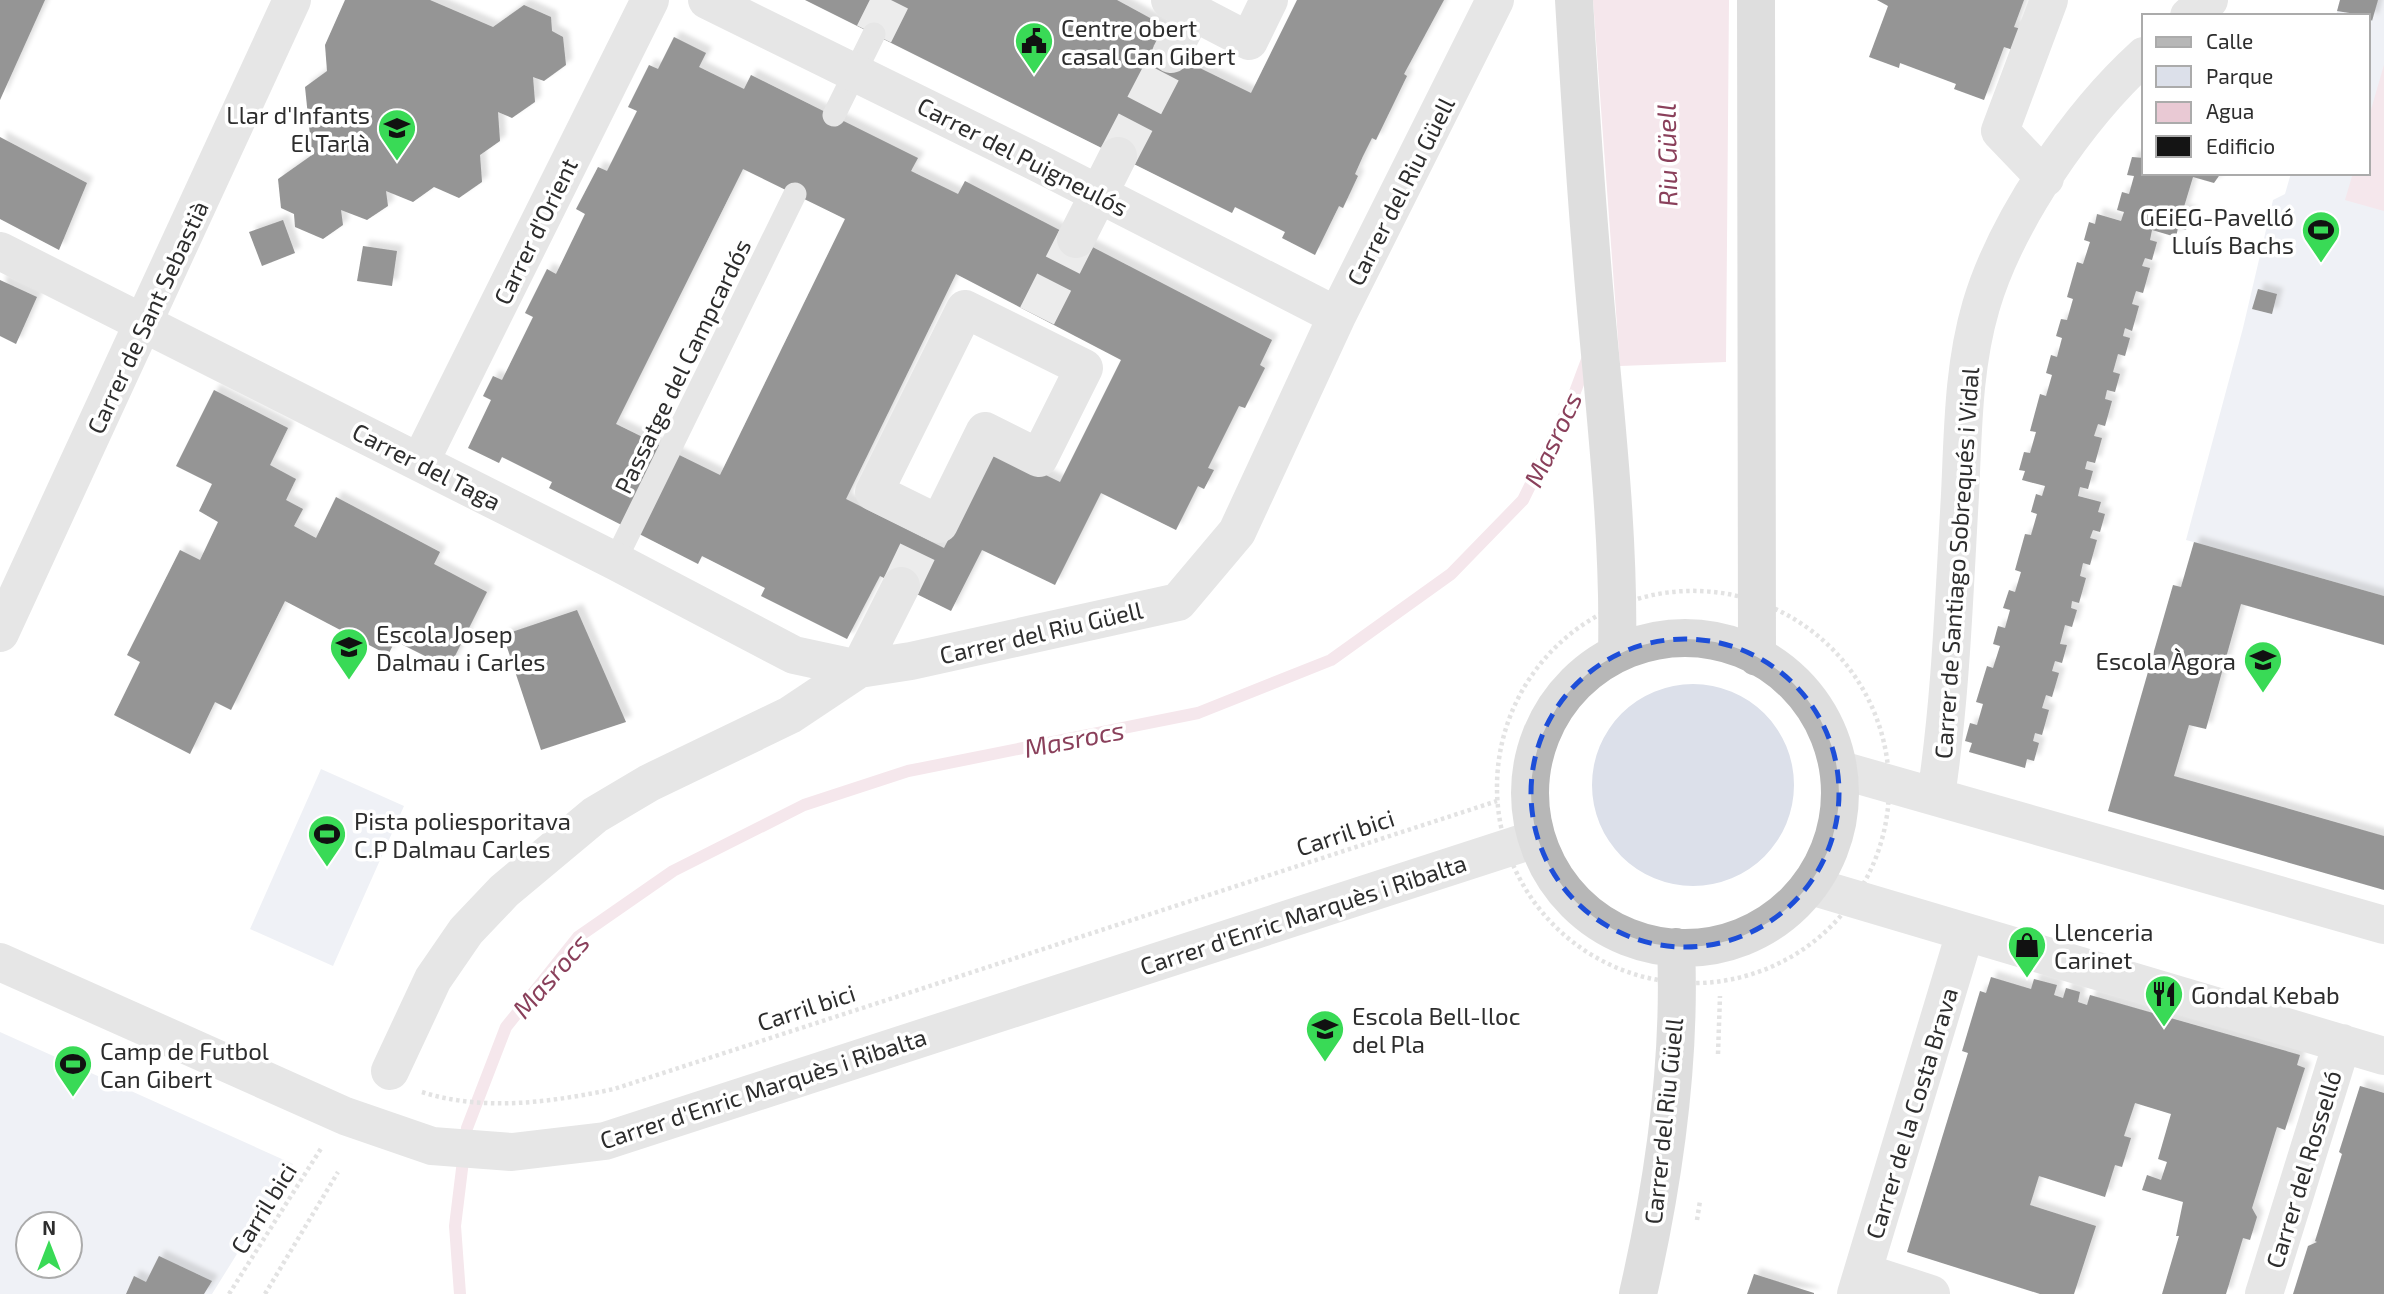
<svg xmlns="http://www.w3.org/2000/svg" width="2384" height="1294" font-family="'Exo 2',sans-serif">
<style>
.green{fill:#dce0ea;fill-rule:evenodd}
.water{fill:#e9c9d4}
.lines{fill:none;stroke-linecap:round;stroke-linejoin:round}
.stream{stroke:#e9c9d4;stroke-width:12}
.building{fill:#141414;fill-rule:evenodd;filter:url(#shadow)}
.street-tunnel{stroke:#d5d5d5;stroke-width:38;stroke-dasharray:38 19;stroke-linecap:butt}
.path{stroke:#c1c1c1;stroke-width:4.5;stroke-dasharray:3.5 3.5;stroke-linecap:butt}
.lane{stroke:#c7c7c7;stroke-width:23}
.street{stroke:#c7c7c7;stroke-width:38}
.secondary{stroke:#b7b7b7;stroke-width:38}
.marked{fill:none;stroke:#1d4ed8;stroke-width:5;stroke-dasharray:14 9;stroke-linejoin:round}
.labels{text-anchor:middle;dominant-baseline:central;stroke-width:7;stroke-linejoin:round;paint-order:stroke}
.poi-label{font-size:24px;fill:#2d2d2d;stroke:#fff;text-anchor:start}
.street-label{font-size:24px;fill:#2d2d2d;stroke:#fff}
.water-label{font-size:26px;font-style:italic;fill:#8a405b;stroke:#fff}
</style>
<defs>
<filter id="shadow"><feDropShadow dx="6" dy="-6" stdDeviation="2" flood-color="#0004"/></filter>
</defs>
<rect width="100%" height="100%" fill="#fff"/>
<path class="green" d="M2340,0H2384V596L2186,540L2243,328L2273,200L2285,194L2291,173H2368V16H2336Z
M1592 785a101 101 0 1 1 202 0a101 101 0 1 1-202 0Z
M321,769L404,806L333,966L250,929Z
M0,1032L293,1164L212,1294H0ZM28,1224H70V1266H28Z"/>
<path class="water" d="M1593,0H1729L1726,362L1620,366Z
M2384,65V211L2345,200L2353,173H2368V120Z"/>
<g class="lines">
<path class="stream" d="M460,1294L455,1226L467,1128L506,1027L578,937L673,871L804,805L908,771L1198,713L1331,660L1451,574L1523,500L1572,400L1588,357"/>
</g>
<path class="building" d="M0,0H45L0,100Z
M345,0H430L493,27L524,5L551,17L552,31L563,37L566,65L544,81L533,77L535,102L512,118L498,112L500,141L480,155L482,182L459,198L434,187L413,202L386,191L388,206L367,220L341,210L343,225L323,239L295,227L294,214L281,208L278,179L312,155L305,87L327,71L325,45Z
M805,0H1117L1174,31L1171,54L1251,93L1297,0H1444L1404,74L1407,76L1376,140L1372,138L1363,156L1355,174L1358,176L1343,208L1339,206L1315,255L1282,238L1285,232L1235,207L1232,213Z
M1877,0H2024L2014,27L2021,29L2013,50L2004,47L1984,100L1954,89L1956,84L1900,63L1899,68L1869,57L1888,6Z
M2340,0H2378L2372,21L2368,16L2337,11Z
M674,37L706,53L699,67L744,89L751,75L918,158L911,171L958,194L965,181L1272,340L1260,365L1265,368L1245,408L1239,406L1208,468L1214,470L1204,489L1198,486L1176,530L1101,493L1055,585L982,550L951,611L880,576L847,639L761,596L765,588L702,556L698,564L549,488L552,482L502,457L499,463L468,448L491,400L483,396L493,376L502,380L533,317L525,313L547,269L556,274L585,214L576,209L598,167L607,171L637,111L628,107L649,65L658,69ZM743,169L845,219L720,475L616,424ZM956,274L1121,360L1060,482L994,450L944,548L846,499Z
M0,137L87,183L59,250L0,219Z
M2132,157L2144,158V173H2221L2214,183L2193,177L2183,210L2191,212L2186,230L2178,228L2176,237L2152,230L2150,240L2157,242L2152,260L2145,258L2142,266L2150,268L2143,293L2136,291L2132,304L2139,306L2132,331L2125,328L2123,336L2130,338L2125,356L2118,354L2113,372L2120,374L2115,392L2107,390L2105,399L2112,401L2105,426L2098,424L2094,436L2102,438L2095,463L2087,461L2085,469L2093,471L2088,489L2080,487L2078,496L2101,502L2098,512L2105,514L2100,532L2093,530L2090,538L2097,540L2090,565L2083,563L2080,576L2086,578L2079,603L2072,601L2071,608L2077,610L2072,627L2065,625L2060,644L2067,645L2062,663L2055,661L2052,671L2059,673L2052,697L2046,695L2042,708L2049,710L2042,735L2035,733L2033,741L2039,743L2034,761L2027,759L2025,768L1969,752L1972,743L1965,741L1970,723L1977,725L1983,704L1976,702L1987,666L1993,668L2000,646L1993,644L1998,626L2005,628L2010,610L2003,608L2009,590L2015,592L2021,572L2015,570L2025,534L2031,535L2037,514L2031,512L2036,494L2042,496L2045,486L2022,480L2025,471L2019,470L2024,452L2030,453L2036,432L2030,431L2040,394L2046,396L2052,375L2046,373L2051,355L2057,357L2062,338L2056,336L2061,319L2067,320L2073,299L2067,297L2077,262L2083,264L2090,242L2084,240L2089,222L2095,224L2097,214L2121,221L2124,212L2117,210L2122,192L2129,194L2134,176L2127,175Z
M283,220L295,253L262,266L249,232Z
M363,246L397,251L392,286L357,281Z
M0,280L37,297L16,344L0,336Z
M2258,289L2277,294L2272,314L2252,309Z
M214,390L288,428L270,465L296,479L286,500L303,509L294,526L316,538L336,497L440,552L434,564L487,592L449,668L395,641L388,655L285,601L231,710L215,702L190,754L114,715L140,662L127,655L180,550L200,560L218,522L199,511L212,484L176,466Z
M2194,542L2384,596V645L2241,604L2206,729L2189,725L2174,776L2384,836V890L2108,811L2173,585L2181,587Z
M577,610L626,722L541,750L503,635Z
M1991,977L2031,989L2034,979L2057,985L2054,995L2063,998L2066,988L2080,992L2078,1002L2087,1005L2090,995L2300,1055L2297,1065L2305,1068L2285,1130L2277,1127L2252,1208L2257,1217L2250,1240L2243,1238L2226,1294H2162L2179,1236H2176L2183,1202L2142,1190L2147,1175L2161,1180L2167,1162L2158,1159L2171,1114L2135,1103L2124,1136L2131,1138L2122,1167L2115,1165L2105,1197L2039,1176L2030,1205L2096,1226L2074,1294H2040L1907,1252L1968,1053L1962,1051L1980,991L1986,993Z
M2360,1086L2384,1093V1294H2293L2308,1246L2317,1242L2315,1241L2342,1154L2345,1156L2339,1152Z
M159,1256L212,1281L204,1294H126L134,1276L146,1282Z
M1754,1274L1814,1293V1294H1747Z"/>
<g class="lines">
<path class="street-tunnel" d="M874,34L891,0
M1118,156L1171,54
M1037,316L1076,239
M901,586L924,538"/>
<path class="path" d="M1497 787a196 196 0 1 1 392 0a196 196 0 1 1-392 0Z
M1718,1054L1720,996
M422,1092C484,1112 552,1102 614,1089L1497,801
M1697,1220L1700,1201
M229,1294L322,1147
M265,1294L338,1172"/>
<path class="lane" d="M834,115L874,34
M615,561L795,194"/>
<path class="street" d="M707,0L1040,164L1337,316
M1170,0L1249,41L1269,0
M2189,16L2209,0
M1171,54L1192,13
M2045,178L2000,131L2049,0
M1076,239L1118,156
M0,251L615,561L794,655L859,669
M965,309L1084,368L1039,458L985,431L939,524L874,492Z
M420,462L650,0
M0,633L292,0
M859,669L901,586
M1841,770L2384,925
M1936,796C1951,696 1954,596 1960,495C1963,432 1963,367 1981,306C2006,221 2078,116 2144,56
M1811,886L2384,1056
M0,962L345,1116L432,1146L512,1152L605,1141L1535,839
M390,1071L433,979L466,931L504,891L595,815L649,783L790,715L859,669L911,661L1178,602L1237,532L1337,316L1495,0
M1863,1272L1931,1294
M1856,1294L1965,933
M2264,1294L2342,1043"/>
<path class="secondary" d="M1574,0C1579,83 1584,167 1591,250C1601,384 1620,519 1617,653
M1756,0L1757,657
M1530 793a155 155 0 1 1 310 0a155 155 0 1 1-310 0Z
M1638,1294C1664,1181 1681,1062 1676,947"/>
</g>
<path d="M0 0H2384V1294H0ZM1531 793a154 154 0 1 1 308 0a154 154 0 1 1-308 0Z" fill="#fff" fill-opacity=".55" fill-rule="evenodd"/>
<path class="marked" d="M1531 793a154 154 0 1 1 308 0a154 154 0 1 1-308 0Z"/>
<defs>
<g id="civic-pin" transform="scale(2.0125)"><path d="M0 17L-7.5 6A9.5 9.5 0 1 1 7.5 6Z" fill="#39da56" stroke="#fff"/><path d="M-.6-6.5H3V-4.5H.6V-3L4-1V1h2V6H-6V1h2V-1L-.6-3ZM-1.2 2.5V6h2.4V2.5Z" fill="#111"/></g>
<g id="school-pin" transform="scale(2.0125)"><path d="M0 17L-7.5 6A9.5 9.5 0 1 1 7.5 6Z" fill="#39da56" stroke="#fff"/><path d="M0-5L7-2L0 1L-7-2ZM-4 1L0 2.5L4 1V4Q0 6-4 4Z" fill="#111"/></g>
<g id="stadium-pin" transform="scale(2.0125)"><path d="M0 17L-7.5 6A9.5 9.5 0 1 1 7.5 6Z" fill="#39da56" stroke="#fff"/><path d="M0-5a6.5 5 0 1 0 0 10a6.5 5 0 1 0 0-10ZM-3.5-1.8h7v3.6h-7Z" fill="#111"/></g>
<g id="shop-pin" transform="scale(2.0125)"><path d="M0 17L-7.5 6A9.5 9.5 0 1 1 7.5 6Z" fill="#39da56" stroke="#fff"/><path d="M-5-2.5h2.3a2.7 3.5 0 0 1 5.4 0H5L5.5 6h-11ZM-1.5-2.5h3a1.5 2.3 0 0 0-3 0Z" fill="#111"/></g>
<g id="restaurant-pin" transform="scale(2.0125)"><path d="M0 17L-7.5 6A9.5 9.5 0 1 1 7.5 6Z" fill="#39da56" stroke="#fff"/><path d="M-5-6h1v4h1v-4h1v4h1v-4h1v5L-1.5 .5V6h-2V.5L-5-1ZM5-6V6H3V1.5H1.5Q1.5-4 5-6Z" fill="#111"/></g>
</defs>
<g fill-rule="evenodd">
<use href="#civic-pin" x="1034" y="41"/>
<use href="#school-pin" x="397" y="128"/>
<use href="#stadium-pin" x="2321" y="230"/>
<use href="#school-pin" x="349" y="647"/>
<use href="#school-pin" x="2263" y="660"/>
<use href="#stadium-pin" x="327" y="834"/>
<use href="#shop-pin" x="2027" y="945"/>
<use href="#restaurant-pin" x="2164" y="994"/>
<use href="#school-pin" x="1325" y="1029"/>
<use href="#stadium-pin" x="73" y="1064"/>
</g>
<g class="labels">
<g class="poi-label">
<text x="1061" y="27">Centre obert<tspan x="1061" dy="28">casal Can Gibert</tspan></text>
<text x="370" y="114" text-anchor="end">Llar d'Infants<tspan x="370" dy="28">El Tarlà</tspan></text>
<text x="2294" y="216" text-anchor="end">GEiEG-Pavelló<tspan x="2294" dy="28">Lluís Bachs</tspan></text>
<text x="376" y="633">Escola Josep<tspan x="376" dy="28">Dalmau i Carles</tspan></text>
<text x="2236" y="660" text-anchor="end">Escola Àgora</text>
<text x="354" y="820">Pista poliesporitava<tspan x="354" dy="28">C.P Dalmau Carles</tspan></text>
<text x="2054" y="931">Llenceria<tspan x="2054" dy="28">Carinet</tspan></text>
<text x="2191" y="994">Gondal Kebab</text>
<text x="1352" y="1015">Escola Bell-lloc<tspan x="1352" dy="28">del Pla</tspan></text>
<text x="100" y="1050">Camp de Futbol<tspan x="100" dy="28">Can Gibert</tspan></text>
</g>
<g class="street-label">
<text transform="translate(1023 156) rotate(27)">Carrer del Puigneulós</text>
<text transform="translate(1400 191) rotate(-63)">Carrer del Riu Güell</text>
<text transform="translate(535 231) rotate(-64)">Carrer d'Orient</text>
<text transform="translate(147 317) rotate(-65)">Carrer de Sant Sebastià</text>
<text transform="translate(682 366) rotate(-64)">Passatge del Campcardós</text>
<text transform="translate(427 466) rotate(27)">Carrer del Taga</text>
<text transform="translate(1956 563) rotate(-86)">Carrer de Santiago Sobrequés i Vidal</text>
<text transform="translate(1041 632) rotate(-13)">Carrer del Riu Güell</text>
<text transform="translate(1345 832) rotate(-18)">Carril bici</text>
<text transform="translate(1303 914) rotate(-18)">Carrer d'Enric Marquès i Ribalta</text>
<text transform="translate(806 1007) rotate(-18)">Carril bici</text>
<text transform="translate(763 1088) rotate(-18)">Carrer d'Enric Marquès i Ribalta</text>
<text transform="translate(1911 1113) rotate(-73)">Carrer de la Costa Brava</text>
<text transform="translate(1663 1121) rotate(-84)">Carrer del Riu Güell</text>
<text transform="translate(2303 1169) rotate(-73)">Carrer del Rosselló</text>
<text transform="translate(263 1208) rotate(-58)">Carril bici</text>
</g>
<g class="water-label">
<text transform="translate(1666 155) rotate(-91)">Riu Güell</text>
<text transform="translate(1552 439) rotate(-65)">Masrocs</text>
<text transform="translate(1074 738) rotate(-11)">Masrocs</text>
<text transform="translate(550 975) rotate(-49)">Masrocs</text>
</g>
</g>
<rect x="2142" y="14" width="228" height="161" fill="#ffffff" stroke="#ababab" stroke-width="2"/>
<rect x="2156" y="37" width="35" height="10" fill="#b7b7b7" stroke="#ababab" stroke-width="2"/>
<text x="2206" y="49" font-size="21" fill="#2d2d2d">Calle</text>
<rect x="2156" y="66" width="35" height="21" fill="#dce0ea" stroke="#ababab" stroke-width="2"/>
<text x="2206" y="84" font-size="21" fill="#2d2d2d">Parque</text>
<rect x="2156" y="102" width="35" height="21" fill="#e9c9d4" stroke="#ababab" stroke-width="2"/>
<text x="2206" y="119" font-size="21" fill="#2d2d2d">Agua</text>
<rect x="2156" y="136" width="35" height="21" fill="#141414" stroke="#ababab" stroke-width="2"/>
<text x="2206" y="154" font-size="21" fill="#2d2d2d">Edificio</text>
<g transform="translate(49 1245)"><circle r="33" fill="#ffffff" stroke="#ababab" stroke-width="2"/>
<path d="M0-5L12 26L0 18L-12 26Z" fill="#39da56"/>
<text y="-10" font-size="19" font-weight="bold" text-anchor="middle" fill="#2d2d2d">N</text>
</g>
</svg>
